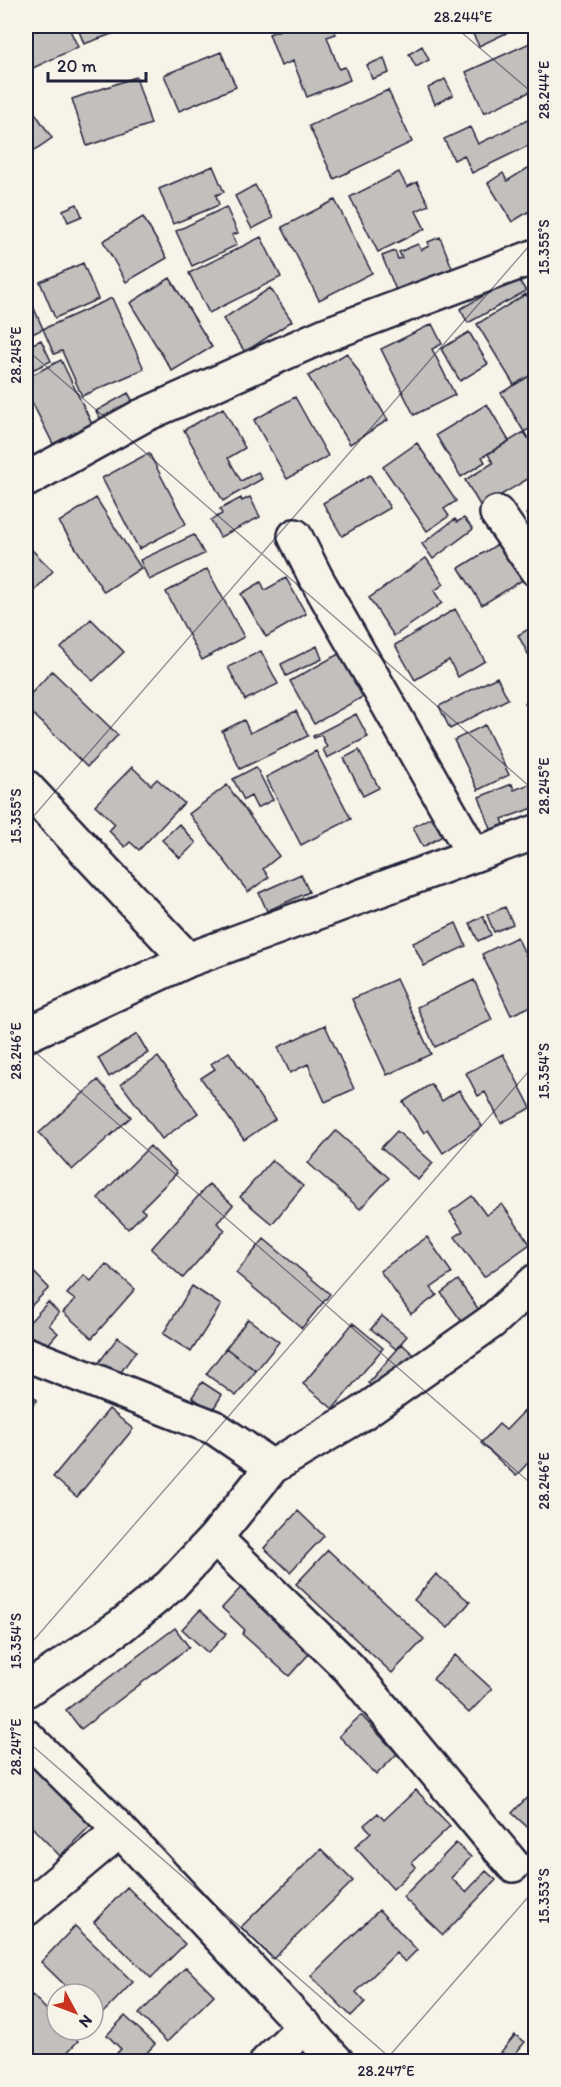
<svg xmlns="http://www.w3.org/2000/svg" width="561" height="2087" font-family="Itim,sans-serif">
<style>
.building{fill:#c2bfbd;stroke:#22223b;stroke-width:1.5}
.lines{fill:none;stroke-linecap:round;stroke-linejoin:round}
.street-casing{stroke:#22223b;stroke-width:38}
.street{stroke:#f7f3e8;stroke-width:33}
.ticks{fill:none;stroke:#22223b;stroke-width:1.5;stroke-opacity:0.45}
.neatline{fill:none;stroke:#22223b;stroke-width:2}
.ticks-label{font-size:15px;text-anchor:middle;fill:#22223b}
</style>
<rect width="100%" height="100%" fill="#f7f3e8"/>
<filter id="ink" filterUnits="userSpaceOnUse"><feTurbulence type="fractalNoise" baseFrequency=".0167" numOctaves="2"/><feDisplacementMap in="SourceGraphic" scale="12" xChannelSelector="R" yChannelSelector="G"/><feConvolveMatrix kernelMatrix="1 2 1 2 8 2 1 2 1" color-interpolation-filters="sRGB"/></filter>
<g filter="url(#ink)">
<path class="building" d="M26,26H68L78,47L33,68L26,52Z
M77,26H134L84,44Z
M291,26H301L302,28L309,26H333L336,34L327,37L339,69L345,67L350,80L307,97L293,61L281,66L269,34Z
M469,26H521L479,46Z
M532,42L536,50V89L484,113L466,72Z
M422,46L429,60L416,67L409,54Z
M221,52L236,87L179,111L164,75Z
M384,58L389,73L372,79L367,65Z
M136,77L151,124L87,146L72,99Z
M445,79L453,95L435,104L428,88Z
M388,90L412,142L334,179L309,126Z
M27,101L52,138L26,156V102Z
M536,116V142L472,173L464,155L454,160L444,139L470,127L478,144Z
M536,163V207L512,222L488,183L503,173L507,181Z
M213,166L224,192L216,195L219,205L173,224L159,189Z
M399,172L407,187L417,182L429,205L416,211L425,229L378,252L350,197Z
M255,185L273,218L252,229L235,196Z
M335,200L372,273L319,300L282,227Z
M77,204L82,216L68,222L63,210Z
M226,207L238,233L232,235L237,245L192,266L176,231Z
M143,217L167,258L126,282L103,241Z
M261,237L281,277L209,313L189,273Z
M440,237L456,278L400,300L382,256L395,251L398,259L402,258L399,252L418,244L421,250L429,246L428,242Z
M83,263L98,299L55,318L40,282Z
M517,277L526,291L468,323L460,309Z
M170,278L212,347L172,371L130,303Z
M270,288L292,321L245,352L223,319Z
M26,290L43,329L26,337Z
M526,294L536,310V372L514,385L477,324Z
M112,298L144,369L82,396L62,351L54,354L43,329Z
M432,324L442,344L432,349L455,395L414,415L381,349Z
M469,332L488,364L460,381L441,349Z
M41,340L51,361L26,373V347Z
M347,353L388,420L350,444L308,376Z
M61,360L92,424L53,444L26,390V378Z
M536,372V425L524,432L501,393Z
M128,393L139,412L107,430L96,411Z
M295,397L328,456L287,479L254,420Z
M487,404L509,441L482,457L485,462L461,477L436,435Z
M223,408L245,448L228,458L241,481L258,472L262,479L223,501L184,430Z
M524,432L536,450V474L481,507L465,480L493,463L488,454Z
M417,443L456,501L444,509L449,516L427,531L383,467Z
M149,453L186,524L139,549L102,478Z
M370,475L390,508L342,536L323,503Z
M250,497L260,517L220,537L211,520L222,514L220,509L241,498L242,501Z
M96,498L141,568L104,592L59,522Z
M536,507V527L526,514Z
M464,518L473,529L433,559L422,544L455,519L457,522Z
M194,535L204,554L149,580L140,560Z
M509,537L520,556L510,563L517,573L524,568L529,576L482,605L459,568Z
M26,544L53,571L26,599Z
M426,558L444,584L434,591L442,603L394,636L369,598Z
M207,569L244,637L202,660L166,592Z
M286,578L306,614L266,637L241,594L261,582L265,590Z
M455,609L485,661L458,677L449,660L415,680L395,645Z
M91,619L124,652L93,681L61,648Z
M536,625V666L535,667L518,635Z
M317,646L322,659L286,676L281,664Z
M353,646L377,689L314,724L290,681Z
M261,651L278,684L245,700L228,667Z
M52,671L118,735L87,767L26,707V699Z
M497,677L508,699L450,729L439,706Z
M536,697V722L525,703Z
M296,711L308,736L240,769L222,731L244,720L250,733Z
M356,714L368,737L327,758L323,749L327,747L321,735L314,738L313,736Z
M485,725L509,775L478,790L454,740Z
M359,750L379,788L363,796L344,758Z
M316,751L351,819L301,845L266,777Z
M132,767L151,785L157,779L184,803L139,850L130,842L125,847L109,831L115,824L95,805Z
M256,767L273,800L257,808L251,796L244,800L233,779Z
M535,782L536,807L502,819L505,827L492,832L479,797L512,784L514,790Z
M227,785L279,856L263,869L269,877L248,892L189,814Z
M437,814L448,833L423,847L413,827Z
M179,824L196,843L180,858L162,840Z
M301,874L309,892L267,911L259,893Z
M505,907L513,924L494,932L487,915Z
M483,916L491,935L478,941L470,923Z
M456,923L466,946L424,966L413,943Z
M517,937L536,976V1004L511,1015L482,954Z
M396,979L431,1054L387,1075L352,999Z
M474,980L492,1020L435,1047L417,1007Z
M325,1025L354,1089L325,1102L308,1064L290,1073L278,1047Z
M137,1034L148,1053L109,1077L98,1058Z
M229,1052L275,1119L244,1140L201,1078L215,1069L211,1064Z
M503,1054L531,1108L501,1123L485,1092L478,1096L466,1073Z
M158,1057L198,1113L162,1139L121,1084Z
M98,1080L131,1117L72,1170L39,1133Z
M431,1084L442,1101L459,1090L482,1126L443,1153L428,1130L424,1133L403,1102Z
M336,1131L389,1178L360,1209L308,1163Z
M397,1131L433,1163L418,1180L381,1148Z
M150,1146L177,1173L141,1209L145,1212L128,1229L98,1198Z
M272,1160L303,1186L272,1224L240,1197Z
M209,1184L233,1205L217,1223L225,1230L183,1278L151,1249Z
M472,1196L486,1215L502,1204L530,1244L484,1277L455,1237L463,1231L450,1212Z
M427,1237L452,1273L431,1288L437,1295L411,1314L380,1271Z
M264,1239L330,1294L302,1328L236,1273Z
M26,1264L49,1288L26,1311Z
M106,1264L135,1289L92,1338L63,1312L75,1300L67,1294L84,1275L91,1281Z
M458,1280L479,1310L462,1322L441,1293Z
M192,1286L221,1305L191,1352L163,1334Z
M48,1302L59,1313L49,1325L58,1333L44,1349L26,1333V1326Z
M382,1316L407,1336L396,1349L371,1329Z
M248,1319L279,1342L256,1371L226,1348Z
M353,1323L383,1348L333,1409L303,1384Z
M118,1337L136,1351L116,1379L97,1365Z
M402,1344L417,1358L383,1396L368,1383Z
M226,1348L256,1371L236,1396L206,1374Z
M202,1382L222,1395L212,1411L192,1397Z
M26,1391L37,1400L26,1415Z
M536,1399V1454L516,1476L481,1443L499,1424L506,1430Z
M109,1409L133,1429L77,1497L53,1477Z
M298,1511L324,1536L290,1572L264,1548Z
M328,1550L424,1639L392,1673L296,1584Z
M436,1574L470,1602L448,1628L414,1600Z
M248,1580L318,1644L289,1676L242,1634L245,1630L222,1608Z
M200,1610L226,1634L208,1653L182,1629Z
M175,1628L189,1647L81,1729L66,1710Z
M455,1655L492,1689L469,1713L433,1679Z
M361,1715L397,1754L376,1775L339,1736Z
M26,1750L95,1821L60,1856L26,1821Z
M536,1788V1835L512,1813Z
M416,1790L450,1826L412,1862L416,1867L393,1889L355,1847L371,1832L364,1825L378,1813L384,1820Z
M456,1843L471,1857L451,1878L466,1892L486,1871L496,1880L443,1935L403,1897Z
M321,1849L353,1881L273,1959L241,1927Z
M127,1887L185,1944L151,1978L94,1922Z
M379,1910L417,1950L405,1962L396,1953L356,1992L365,2002L351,2016L311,1976Z
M75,1926L133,1982L98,2018L93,2013V1994H74L41,1962Z
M186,1967L214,1995L167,2042L139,2014Z
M32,1995L57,2020V2030H67L78,2041L58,2062H26V2002Z
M125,2016L155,2044L138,2062H126L117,2053L121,2049L107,2035Z
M515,2035L525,2042L511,2059L501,2052Z"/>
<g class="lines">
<g class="street-casing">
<path id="street" d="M26,480L142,416L325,335L536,256
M497,513L536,569
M295,536L316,578L474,855
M26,787L188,960
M26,1035L188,960L536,832
M26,1354L215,1428L272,1467
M215,1538L349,1668L513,1865
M26,1690L121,1626L170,1586L215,1538L272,1467L361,1414L491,1322L536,1281
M26,1736L120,1830
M26,1909L120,1830L337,2062
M267,2062L305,2026"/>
</g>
<use href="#street" class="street"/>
</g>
</g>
<path class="ticks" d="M454,26L536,96M26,349L536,792M26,825L536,238M26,1044L536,1488M26,1649L536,1063M26,1740L395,2062M384,2062L536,1888"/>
<rect width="561" height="2087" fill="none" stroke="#f7f3e8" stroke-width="66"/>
<g transform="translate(75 2012) rotate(131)"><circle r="28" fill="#f7f3e8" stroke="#a29fa3" stroke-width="1.5"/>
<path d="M0-4.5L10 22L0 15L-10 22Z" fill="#c8321e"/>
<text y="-9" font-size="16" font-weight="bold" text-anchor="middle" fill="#22223b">N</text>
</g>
<path d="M48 72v9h98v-9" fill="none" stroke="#22223b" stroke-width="3"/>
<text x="57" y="72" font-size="18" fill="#22223b" stroke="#f7f3e8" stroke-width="4.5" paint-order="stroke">20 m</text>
<rect x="33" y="33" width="495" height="2021" class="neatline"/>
<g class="ticks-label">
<text x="463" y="22">28.244°E</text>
<text transform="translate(544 90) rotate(-90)" y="5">28.244°E</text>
<text transform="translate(544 247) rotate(-90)" y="5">15.355°S</text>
<text transform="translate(16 355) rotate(-90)" y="5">28.245°E</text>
<text transform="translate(544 786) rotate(-90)" y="5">28.245°E</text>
<text transform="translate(16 816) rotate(-90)" y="5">15.355°S</text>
<text transform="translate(16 1051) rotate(-90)" y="5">28.246°E</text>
<text transform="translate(544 1071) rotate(-90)" y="5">15.354°S</text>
<text transform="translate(544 1481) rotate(-90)" y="5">28.246°E</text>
<text transform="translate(16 1641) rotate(-90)" y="5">15.354°S</text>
<text transform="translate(16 1747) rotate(-90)" y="5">28.247°E</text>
<text transform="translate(544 1896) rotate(-90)" y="5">15.353°S</text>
<text x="386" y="2076">28.247°E</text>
</g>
</svg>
